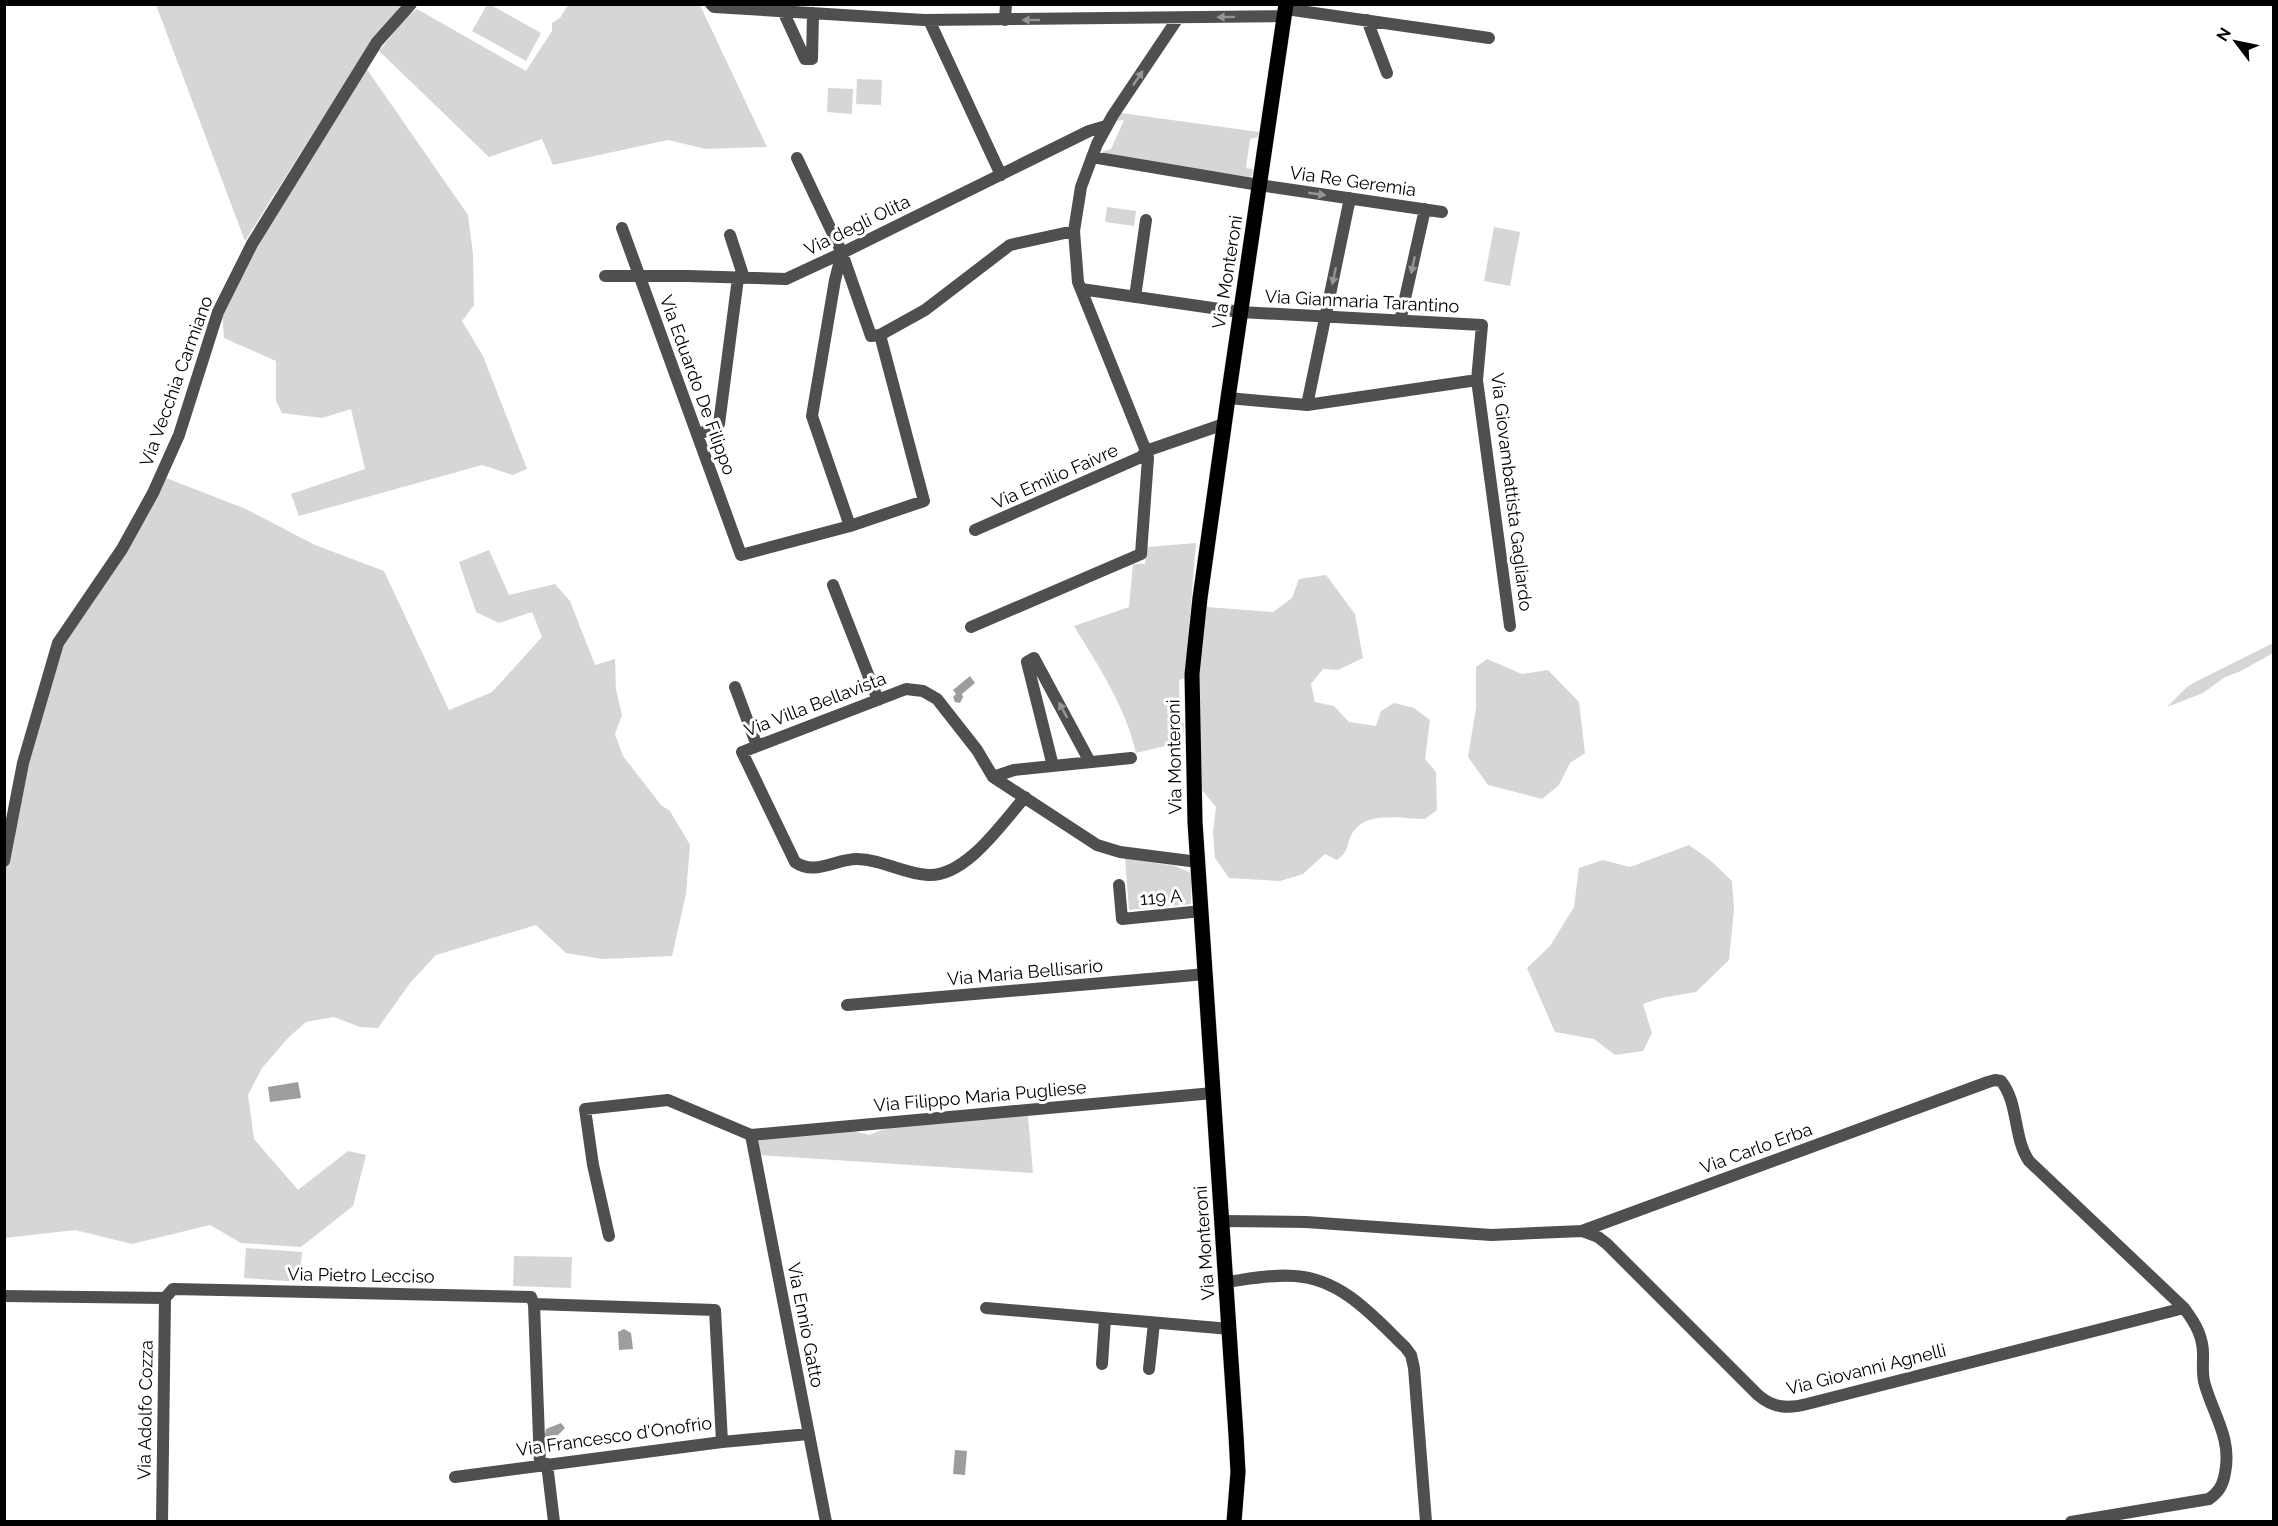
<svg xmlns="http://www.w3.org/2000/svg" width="2278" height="1526" font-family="Raleway,sans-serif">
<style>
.green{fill:#d6d6d6}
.water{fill:#9d9d9d}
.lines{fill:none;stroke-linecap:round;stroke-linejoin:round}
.major-casing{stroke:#dbdbdb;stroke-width:16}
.minor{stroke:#4f4f4f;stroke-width:12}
.major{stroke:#000;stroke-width:15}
.oneway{fill:#959595}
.labels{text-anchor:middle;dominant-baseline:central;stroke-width:6;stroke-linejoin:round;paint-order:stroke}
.street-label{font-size:18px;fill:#000;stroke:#fff}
</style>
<rect width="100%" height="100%" fill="#fff"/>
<path class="green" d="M156,5H403L370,43L245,241Z
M491,5L541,33L526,61L472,31L487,5Z
M568,5H700L767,147L706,149L668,140L553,165L542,139L489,157L379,51L407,16L417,9L526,71L552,31V23L560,18Z
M366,68L468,215L473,254L474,305L462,321L483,356L527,469L513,475L482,465L299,516L291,494L365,469L351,409L322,418L282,413L276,401V361L224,338L222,313L254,246Z
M857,79L882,80L881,105L856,104Z
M828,88L853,89L852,114L827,112Z
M1121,113L1259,132L1258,137L1250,139L1246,168L1253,169L1252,175L1250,177L1102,155V152L1111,149L1124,120L1117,121Z
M1107,207L1136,211L1134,226L1105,222Z
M1494,227L1520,232L1510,286L1484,281Z
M166,478L246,509L315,545L384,571L449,710L492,692L542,637L532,612L499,623L476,612L459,562L489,550L509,595L555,584L570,601L595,665L615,659L616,690L622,715L615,734L623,756L661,805L670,811L690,845L686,894L672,956L603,959L566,953L536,925L436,955L410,983L378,1028L360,1027L334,1017L306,1022L289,1037L262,1068L248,1095L254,1139L298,1190L348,1151L366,1155L353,1206L301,1247L241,1243L210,1225L132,1244L75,1230L5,1238V874L27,759L61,644Z
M1196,543L1185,678L1179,680L1180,722L1184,723L1182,761L1174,756L1169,745L1136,753C1125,706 1099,667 1074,626L1129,607L1133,564H1145L1147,547Z
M1326,575L1355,614L1363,658L1338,670L1323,669L1311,684L1315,702L1334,706L1349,722L1376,726L1381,711L1394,703L1414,708L1430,720L1425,759L1436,772L1437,810L1425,819C1404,819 1367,810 1353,832C1346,843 1350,851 1337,860L1325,854L1303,874L1280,881L1229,878L1215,858L1213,832L1216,807L1202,790L1199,663L1206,607L1273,612L1292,598L1299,579Z
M2273,643V653L2241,671L2225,677L2203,693L2167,707L2187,687L2197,681Z
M1487,659L1522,674L1548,670L1579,702L1585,753L1570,763L1559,785L1542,799L1488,785L1468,757L1476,708V667Z
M1689,845L1710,860L1732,881L1734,909L1729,960L1696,992L1661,998L1643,1004L1652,1033L1643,1051L1615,1055L1594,1039L1555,1032L1527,968L1550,946L1574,907L1579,868L1603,860L1630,867Z
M1125,858L1175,866L1191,873V904L1129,910Z
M1028,1116L1033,1173L760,1155L758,1139L852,1131L870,1135C903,1118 987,1119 1028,1116Z
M246,1248L302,1252L299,1282L244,1278Z
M514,1256L572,1257L571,1288L513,1286Z"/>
<path class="water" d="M970,676L975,683L962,694L963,697L960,703L955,702L953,697L956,694L953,690Z
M298,1082L301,1098L270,1102L268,1087Z
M624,1329L631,1333L633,1349L619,1350L618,1332Z
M561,1423L565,1428L555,1438L551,1446H546L544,1441L546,1429Z
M955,1450L967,1451L965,1475L953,1474Z"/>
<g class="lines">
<g class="major-casing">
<path id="major" d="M1234,1522L1238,1472L1236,1435L1195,822L1192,674L1200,598L1228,398L1286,4"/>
</g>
<path class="minor" d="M711,4L714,7L924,20L1285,16
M1286,9L1489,38
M783,11L805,59H812L813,13
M1178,18L1113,115L1097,144L1081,187L1074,231L1078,282L1146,451L1224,424
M929,20L1001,175
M1005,20L1006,4
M1367,20L1387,73
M1092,157L1259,185L1442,212
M622,228L741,555L850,526L924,501L880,335L871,336L842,253L797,158
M730,235L744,278
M842,253L835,280L812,416L850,526
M605,276H687L786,279L842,253L1089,131L1106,126
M1081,289L1240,312L1482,325L1477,380L1510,626
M1135,297L1146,220
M1400,321L1425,209
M880,335L925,310L1010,245L1074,231
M1228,398L1307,405L1477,380
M1307,405L1350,198
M698,435L719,424L738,278
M975,530L1141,457L1146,451
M833,585L878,700
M971,627L1141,554L1148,458L1146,451
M735,687L757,746
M1053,766L1027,662L1034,658L1090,762
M993,777L1014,770L1131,758
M1025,797C1002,823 966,877 928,875C904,874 881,859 857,859C835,859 815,876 795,862L742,752L906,689L923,691L937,699L977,750L993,777L1097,845L1120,852L1198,862
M4,861L23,763L58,643L122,549L153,493L179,435L218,312L252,244L377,42L411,4
M1119,885L1122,919L1202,911
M847,1005L1206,974
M751,1135L826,1522
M1221,1221L1306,1222L1491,1235L1582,1231L1988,1082L1995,1080L2001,1081C2019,1103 2013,1138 2029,1161L2184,1308C2196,1324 2204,1338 2203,1358C2203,1368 2202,1376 2205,1385C2214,1416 2232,1439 2225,1473C2223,1485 2219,1492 2209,1499L2071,1522
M1582,1231L1598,1237L1607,1244L1758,1395C1773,1408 1788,1409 1807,1404L2184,1308
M609,1236L593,1165L585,1109L668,1100L751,1135L1213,1093
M1226,1282C1249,1279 1273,1274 1295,1276C1342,1279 1374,1317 1405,1347L1411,1355L1414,1368L1426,1522
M4,1296L165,1298
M165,1298L173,1289L531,1297L534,1304L715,1310L722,1442L455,1477
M534,1304L540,1465
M986,1308L1230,1329
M1102,1364L1105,1319
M1149,1369L1154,1323
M722,1442L809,1434
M547,1464L554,1522
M162,1522L165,1298"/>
<use href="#major" class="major"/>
</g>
<defs><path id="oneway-solid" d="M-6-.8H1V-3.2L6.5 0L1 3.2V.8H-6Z" transform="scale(1.5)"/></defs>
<g class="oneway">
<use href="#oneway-solid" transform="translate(1226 17) rotate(179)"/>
<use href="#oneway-solid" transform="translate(1031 20) rotate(180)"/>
<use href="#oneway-solid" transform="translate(1138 78) rotate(-56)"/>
<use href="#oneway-solid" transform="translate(1317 194) rotate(8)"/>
<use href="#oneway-solid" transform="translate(1413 265) rotate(102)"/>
<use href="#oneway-solid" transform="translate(1334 276) rotate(102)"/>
<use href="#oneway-solid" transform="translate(1063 710) rotate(-118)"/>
</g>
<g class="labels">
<g class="street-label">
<text transform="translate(1353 181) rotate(8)">Via Re Geremia</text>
<text transform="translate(857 225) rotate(-26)">Via degli Olita</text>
<text transform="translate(1227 272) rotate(-81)">Via Monteroni</text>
<text transform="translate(1362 301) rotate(3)">Via Gianmaria Tarantino</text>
<text transform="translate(176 381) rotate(-70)">Via Vecchia Carmiano</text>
<text transform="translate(698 385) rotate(70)">Via Eduardo De Filippo</text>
<text transform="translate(1055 476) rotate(-24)">Via Emilio Faivre</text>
<text transform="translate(1512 492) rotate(83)">Via Giovambattista Gagliardo</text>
<text transform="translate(815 704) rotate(-21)">Via Villa Bellavista</text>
<text transform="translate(1174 757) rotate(-91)">Via Monteroni</text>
<text transform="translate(1161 897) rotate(-5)">119 A</text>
<text transform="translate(1025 972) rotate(-5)">Via Maria Bellisario</text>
<text transform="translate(980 1096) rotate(-5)">Via Filippo Maria Pugliese</text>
<text transform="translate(1756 1148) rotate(-20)">Via Carlo Erba</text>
<text transform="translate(1204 1243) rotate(-94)">Via Monteroni</text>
<text transform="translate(361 1275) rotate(1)">Via Pietro Lecciso</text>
<text transform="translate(806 1325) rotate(79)">Via Ennio Gatto</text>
<text transform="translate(1866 1369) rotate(-14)">Via Giovanni Agnelli</text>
<text transform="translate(145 1410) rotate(-89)">Via Adolfo Cozza</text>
<text transform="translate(614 1436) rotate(-8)">Via Francesco d'Onofrio</text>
</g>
</g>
<rect width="2278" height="1526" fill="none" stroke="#000000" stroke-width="12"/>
<g transform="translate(2236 42) rotate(302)" stroke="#ffffff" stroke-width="4.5" paint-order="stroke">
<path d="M0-4.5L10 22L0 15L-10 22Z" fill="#000000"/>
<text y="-9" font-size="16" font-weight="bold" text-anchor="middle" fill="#000000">N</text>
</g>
</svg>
